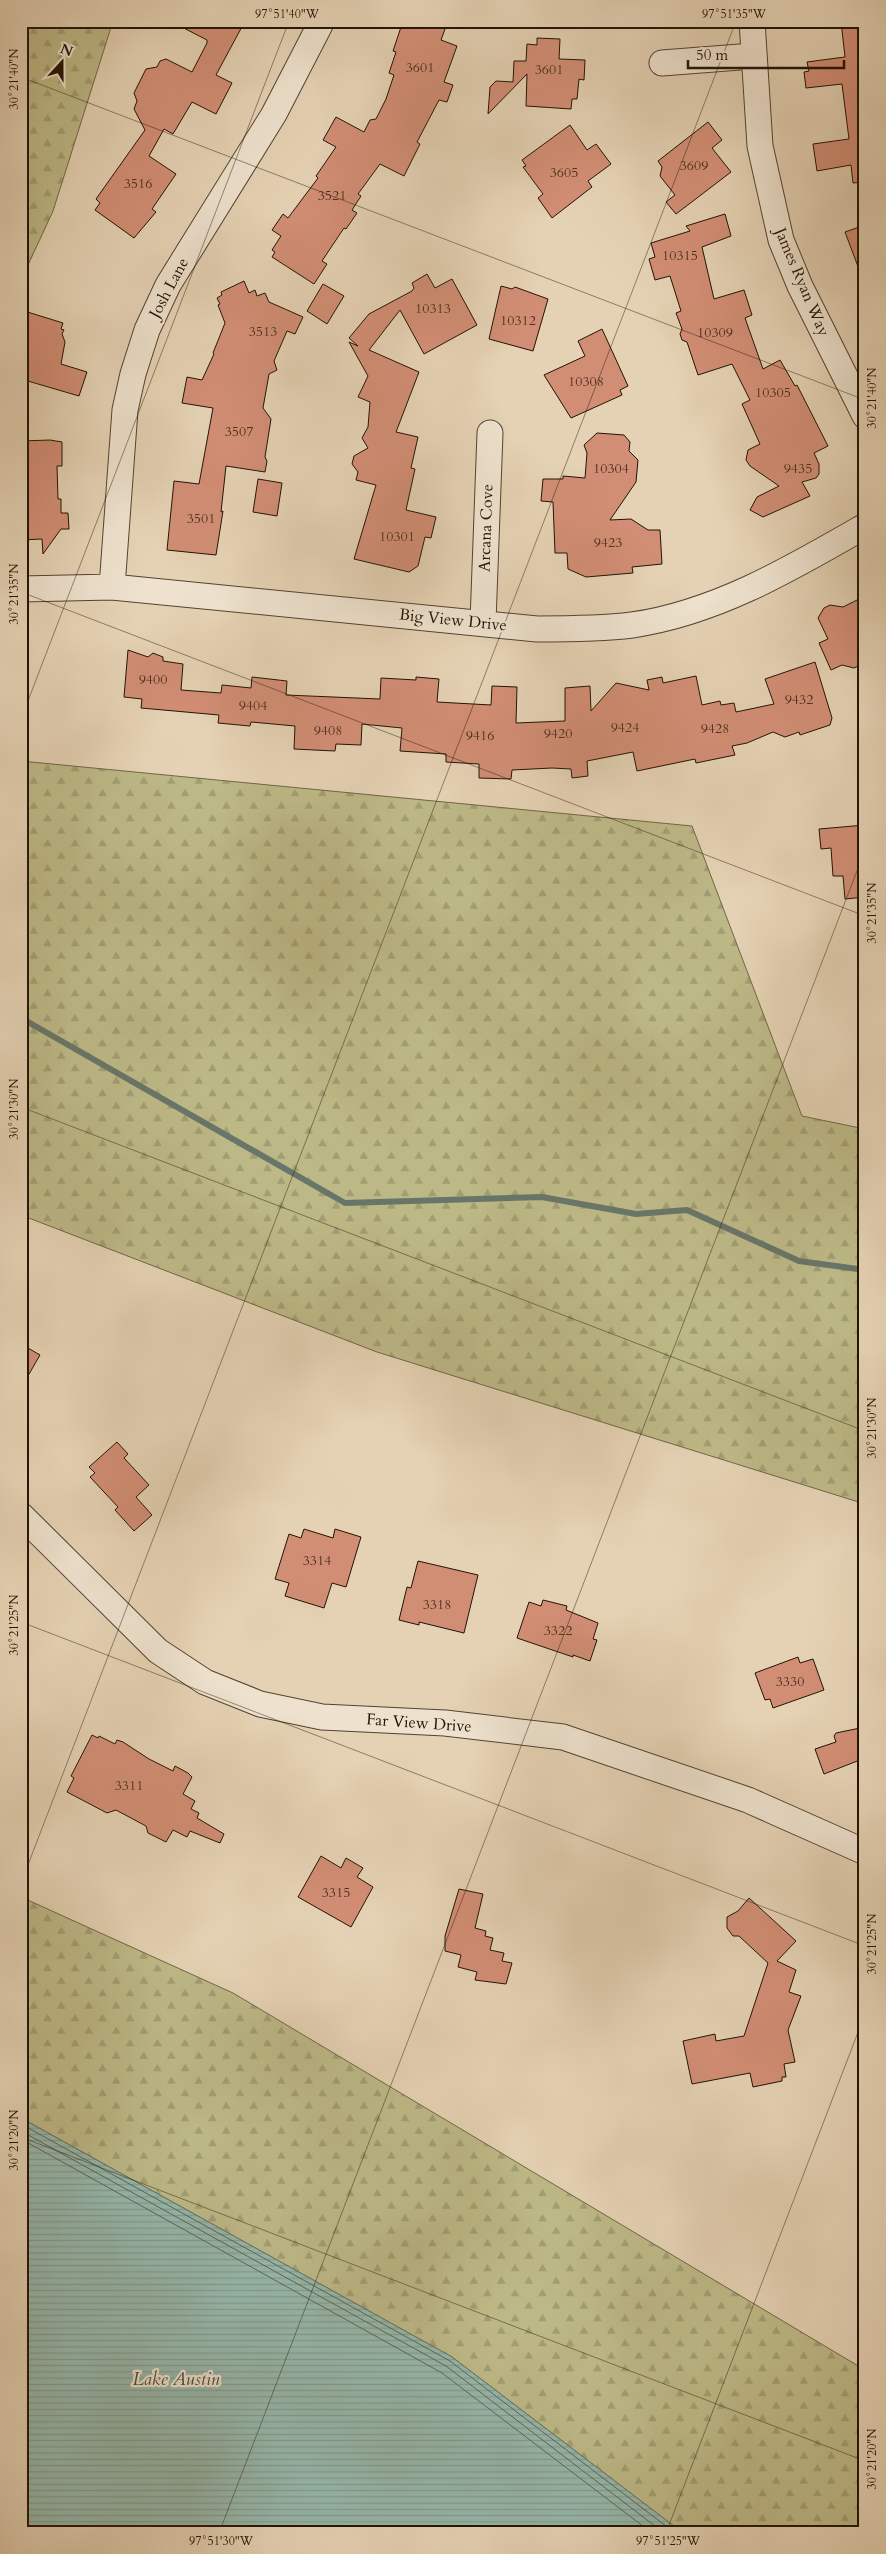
<svg xmlns="http://www.w3.org/2000/svg" width="886" height="2554" font-family="Cardo,serif">
<style>
.forest{fill:url(#forest-firs);stroke:#706646}
.water{fill:url(#water-rules);stroke:#687669}
.lines{fill:none;stroke-linecap:round;stroke-linejoin:round}
.shore{stroke:#5c6658;stroke-width:1}
.stream{stroke:#687669;stroke-width:6}
.building{fill:#d28e75;stroke:#221304}
.minor-casing{stroke:#534330;stroke-width:27}
.minor{stroke:#eee2ce;stroke-width:25}
.ticks{fill:none;stroke:#221304;stroke-width:1;stroke-opacity:0.45}
.labels{text-anchor:middle;dominant-baseline:central;stroke-width:4.5;stroke-linejoin:round;paint-order:stroke}
.number-label{font-size:14px;fill:#4e3220}
.street-label{font-size:16px;fill:#221304;stroke:#eee2ce}
.water-label{font-size:18px;font-style:italic;fill:#4b4d3f;stroke:#eee2ce}
.neatline{fill:none;stroke:#221304;stroke-width:2}
.ticks-label{font-size:12px;text-anchor:middle;fill:#221304}
</style>
<defs>
<pattern id="forest-firs" width="22" height="20" patternUnits="userSpaceOnUse" patternTransform="scale(1.25)"><rect width="22" height="20" fill="#bdb987"/><path d="M5 1l3.5 6h-7zM16 11l3.5 6h-7z" fill="#a29e73"/></pattern>
<pattern id="water-rules" width="6" height="5" patternUnits="userSpaceOnUse" patternTransform="scale(1.25)"><rect width="6" height="5" fill="#96b8ac"/><path d="M0 2.5h6" fill="none" stroke="#819d92"/></pattern>
</defs>
<rect width="100%" height="100%" fill="#e5d2b4"/>
<filter id="stains"><feTurbulence type="fractalNoise" baseFrequency=".004" numOctaves="4"/><feColorMatrix values="0 0 0 0 .2 0 0 0 0 .09 0 0 0 0 .02 0 0 0 .5 -.17"/></filter>
<radialGradient id="worn" r=".72"><stop offset=".6" stop-color="#630" stop-opacity="0"/><stop offset="1" stop-color="#630" stop-opacity=".3"/></radialGradient>
<path class="forest" d="M21,21H113L53,211L21,280Z
M21,761L692,826L802,1116L865,1129V1504L377,1352L21,1215Z
M21,1897L233,1993L865,2370V2533H683L452,2357L21,2118Z"/>
<path class="water" d="M21,2118L452,2357L683,2533H21Z"/>
<g class="lines">
<path class="shore" d="M21,2124L450,2361L675,2533
M21,2131L446,2366L664,2533
M21,2139L442,2373L652,2533"/>
<path class="stream" d="M21,1018L345,1203L542,1197L636,1214L687,1210L799,1261L865,1270"/>
</g>
<path class="building" d="M170,21H245L216,75L232,83L216,114L192,102L173,134L164,129L149,156L176,174L152,209L156,212L134,238L95,210L100,203L96,199L145,130L134,109L137,101L134,93L146,69L157,67L160,61L166,59L192,72L207,43V40Z
M403,21H448L441,40L457,46L444,82L453,85L447,102L439,100L417,142L420,144L404,176L380,164L358,194L361,196L352,210L357,213L346,229L344,228L322,261L327,264L314,284L272,257L275,252L272,250L281,236L272,230L283,214L288,218L318,178L316,176L336,147L323,140L336,117L364,132L370,120L376,119L386,99L394,75L389,73L396,52L393,51Z
M841,21H865V182L853,183L851,165L817,171L813,144L849,139L842,84L806,88L804,72L809,71L807,62L845,57Z
M537,38L560,39L559,59L585,60L584,80L579,79L577,99H572L571,109L526,106L527,74L488,114L490,87L496,81L513,82L514,61H526L527,44L537,45Z
M708,122L722,140L712,148L731,172L676,214L666,202L675,195L660,176L662,167L658,161Z
M570,125L587,150L596,144L611,164L588,181L592,187L552,218L538,198L543,194L523,167L526,166L522,160Z
M725,214L731,236L702,247L714,299L744,290L752,315L745,318L763,369L780,360L795,386L797,385L828,446L814,453L819,464V474L816,478L802,482L810,496L763,517L750,510L757,497L779,486L750,466L746,460L748,450L760,444L742,404L750,400L732,364L698,375L687,342L682,340L680,334L682,329L676,313L681,311L670,276L655,280L649,259L655,257L651,243L690,231L686,226Z
M865,225V279L863,280L845,232Z
M427,274L435,288L452,279L477,325L424,354L400,310L369,350L419,372L396,432L418,437L411,468L415,469L406,510L436,517L431,538L425,537L418,566L409,572L354,559L376,485L356,480L358,472L352,464L354,456L368,448L362,438L368,427L370,402L358,397L368,376L349,342L358,346L349,338L369,314L412,291L414,288L412,283Z
M244,281L249,293L255,290L257,296L265,293L269,302L303,317L295,334L287,331L274,361L277,370L269,374L263,408L271,419L265,457L267,461L265,472L226,466L221,512L223,511L216,555L167,550L174,481L199,484L213,408L182,403L187,377L202,380L214,354L213,353L225,323L218,305L220,304L217,298L222,295L221,292Z
M323,284L344,296L327,324L307,311Z
M501,286L512,289L515,287L548,299L533,351L489,339Z
M21,310L63,323L61,329L64,330L62,334L65,342L61,364L87,372L79,396L21,379Z
M602,329L628,386L620,390L622,395L571,418L544,375L585,356L578,341Z
M597,433L624,435L630,442L629,451L638,460L636,482L610,520L631,519L648,530H660L662,564L632,567L633,573L586,577L568,569L567,553H555L553,502L541,501L543,479H563V476L585,478L587,453L584,445Z
M50,440L62,442V466H57L58,499H61V513H68L69,529H61L43,554L42,539L21,540V441Z
M258,479L282,483L277,516L253,512Z
M865,596V663L854,668L842,665L831,670L819,643L828,639L818,618L824,608L830,605L843,607Z
M128,650L148,657L153,653L163,657V661L183,664L181,690L221,693L222,685L251,688L252,677L287,681L286,695L380,699L381,678L416,680V677L439,679L437,702L491,705L492,686L517,687L516,723L565,721V688L590,686L591,711L616,683L649,690L647,680L662,677L663,683L696,676L702,705L720,701L721,705L734,703L736,712L774,704L765,679L815,662L832,718L830,725L800,735L799,732L785,737L773,732L747,743L732,746L735,755L696,763L695,759L637,771L633,752L587,761L588,776L572,778L571,769L552,768L512,770L511,779L479,778V764L446,762V754L400,751L402,728L362,724L361,745L336,744L335,751L294,749L295,726L251,722L250,726L218,723L219,715L141,708L142,699L124,697Z
M865,825V897L845,899L843,876H833L831,848L821,849L819,829Z
M21,1344L40,1355L21,1388Z
M117,1442L128,1454L124,1458L149,1485L136,1497L152,1515L134,1531L115,1510L118,1507L90,1477L95,1473L89,1467Z
M304,1529L333,1538L335,1529L361,1537L346,1587L332,1583L324,1608L285,1596L289,1583L275,1579L289,1534L301,1538Z
M418,1561L478,1575L464,1633L419,1622V1625L399,1620L407,1587L411,1588Z
M543,1600L567,1606L566,1610L598,1623L593,1639L597,1640L590,1661L573,1655V1657L517,1638L529,1602L541,1606Z
M798,1657L800,1663L813,1659L824,1690L773,1708L770,1699L765,1700L755,1673Z
M865,1727V1758L824,1774L815,1749L836,1742L834,1736L836,1733Z
M92,1735L98,1738L99,1736L115,1744L117,1740L123,1742L149,1759L173,1771L175,1766L188,1773L192,1777L183,1794L195,1801L191,1809L199,1813L197,1818L224,1834L220,1843L190,1831L187,1837L173,1830L166,1842L148,1833L146,1826L116,1810L107,1813L67,1792L74,1778L71,1776Z
M321,1856L341,1868L346,1858L363,1868L357,1877L373,1887L351,1927L298,1897Z
M459,1889L483,1894L475,1928L486,1931L485,1936L493,1938L490,1950L504,1953L502,1961L512,1963L506,1984L475,1980L477,1972L458,1967L461,1955L445,1951V1936Z
M749,1898L796,1941L777,1961L796,1970L789,1992L801,1996L788,2030L795,2062L784,2064L786,2077H782V2081L753,2087L750,2073L692,2084L683,2041L715,2034L716,2041L744,2036L768,1963L739,1936H733L727,1928V1917L738,1911Z"/>
<g class="lines">
<g class="minor-casing">
<path id="minor" d="M752,21L760,146L781,240L800,286L865,416
M662,63L753,56
M112,587L125,410L133,374L147,330L168,285L274,114L322,21
M21,589L112,587L537,629C568,629 600,629 632,625C716,613 792,568 865,526
M483,622L490,433
M21,1515L158,1651L205,1682L260,1704L322,1717L445,1723L563,1737L748,1800L865,1852"/>
</g>
<use href="#minor" class="minor"/>
</g>
<path class="ticks" d="M21,77L865,400M21,592L865,916M21,719L289,21M21,1107L865,1431M21,1622L865,1946M21,1883L736,21M21,2137L865,2461M219,2533L865,850M666,2533L865,2014"/>
<g class="labels">
<g class="number-label">
<text x="420" y="67">3601</text>
<text x="549" y="69">3601</text>
<text x="694" y="165">3609</text>
<text x="564" y="172">3605</text>
<text x="138" y="183">3516</text>
<text x="332" y="195">3521</text>
<text x="680" y="255">10315</text>
<text x="433" y="308">10313</text>
<text x="518" y="320">10312</text>
<text x="263" y="331">3513</text>
<text x="715" y="332">10309</text>
<text x="586" y="381">10308</text>
<text x="773" y="392">10305</text>
<text x="239" y="431">3507</text>
<text x="611" y="468">10304</text>
<text x="798" y="468">9435</text>
<text x="201" y="518">3501</text>
<text x="397" y="536">10301</text>
<text x="608" y="542">9423</text>
<text x="153" y="679">9400</text>
<text x="799" y="699">9432</text>
<text x="253" y="705">9404</text>
<text x="625" y="727">9424</text>
<text x="715" y="728">9428</text>
<text x="328" y="730">9408</text>
<text x="558" y="733">9420</text>
<text x="480" y="735">9416</text>
<text x="317" y="1560">3314</text>
<text x="437" y="1604">3318</text>
<text x="558" y="1630">3322</text>
<text x="790" y="1681">3330</text>
<text x="129" y="1785">3311</text>
<text x="336" y="1892">3315</text>
</g>
<g class="street-label">
<text transform="translate(802 282) rotate(67)">James Ryan Way</text>
<text transform="translate(169 288) rotate(-62)">Josh Lane</text>
<text transform="translate(486 528) rotate(-88)">Arcana Cove</text>
<text transform="translate(453 620) rotate(6)">Big View Drive</text>
<text transform="translate(419 1723) rotate(4)">Far View Drive</text>
</g>
<g class="water-label">
<text x="176" y="2379">Lake Austin</text>
</g>
</g>
<rect width="886" height="2554" fill="none" stroke="#e5d2b4" stroke-width="55"/>
<g transform="translate(62 62) rotate(21)" stroke="#eee2ce" stroke-width="4" paint-order="stroke">
<path d="M0-4L9 19L0 12L-9 19Z" fill="#221304"/>
<text y="-8" font-size="14" font-weight="bold" text-anchor="middle" fill="#221304">N</text>
</g>
<path d="M688 60v8h156v-8" fill="none" stroke="#221304" stroke-width="2.5"/>
<text x="696" y="60" font-size="15" fill="#221304" stroke="#eee2ce" stroke-width="4" paint-order="stroke">50 m</text>
<rect x="28" y="28" width="830" height="2498" class="neatline"/>
<g class="ticks-label">
<text x="287" y="18">97°51'40"W</text>
<text x="734" y="18">97°51'35"W</text>
<text transform="translate(14 79) rotate(-90)" y="4">30°21'40"N</text>
<text transform="translate(872 398) rotate(-90)" y="4">30°21'40"N</text>
<text transform="translate(14 594) rotate(-90)" y="4">30°21'35"N</text>
<text transform="translate(872 913) rotate(-90)" y="4">30°21'35"N</text>
<text transform="translate(14 1109) rotate(-90)" y="4">30°21'30"N</text>
<text transform="translate(872 1428) rotate(-90)" y="4">30°21'30"N</text>
<text transform="translate(14 1625) rotate(-90)" y="4">30°21'25"N</text>
<text transform="translate(872 1944) rotate(-90)" y="4">30°21'25"N</text>
<text transform="translate(14 2140) rotate(-90)" y="4">30°21'20"N</text>
<text transform="translate(872 2459) rotate(-90)" y="4">30°21'20"N</text>
<text x="221" y="2545">97°51'30"W</text>
<text x="668" y="2545">97°51'25"W</text>
</g>
<rect width="100%" height="100%" filter="url(#stains)"/>
<rect width="100%" height="100%" fill="url(#worn)"/>
</svg>
